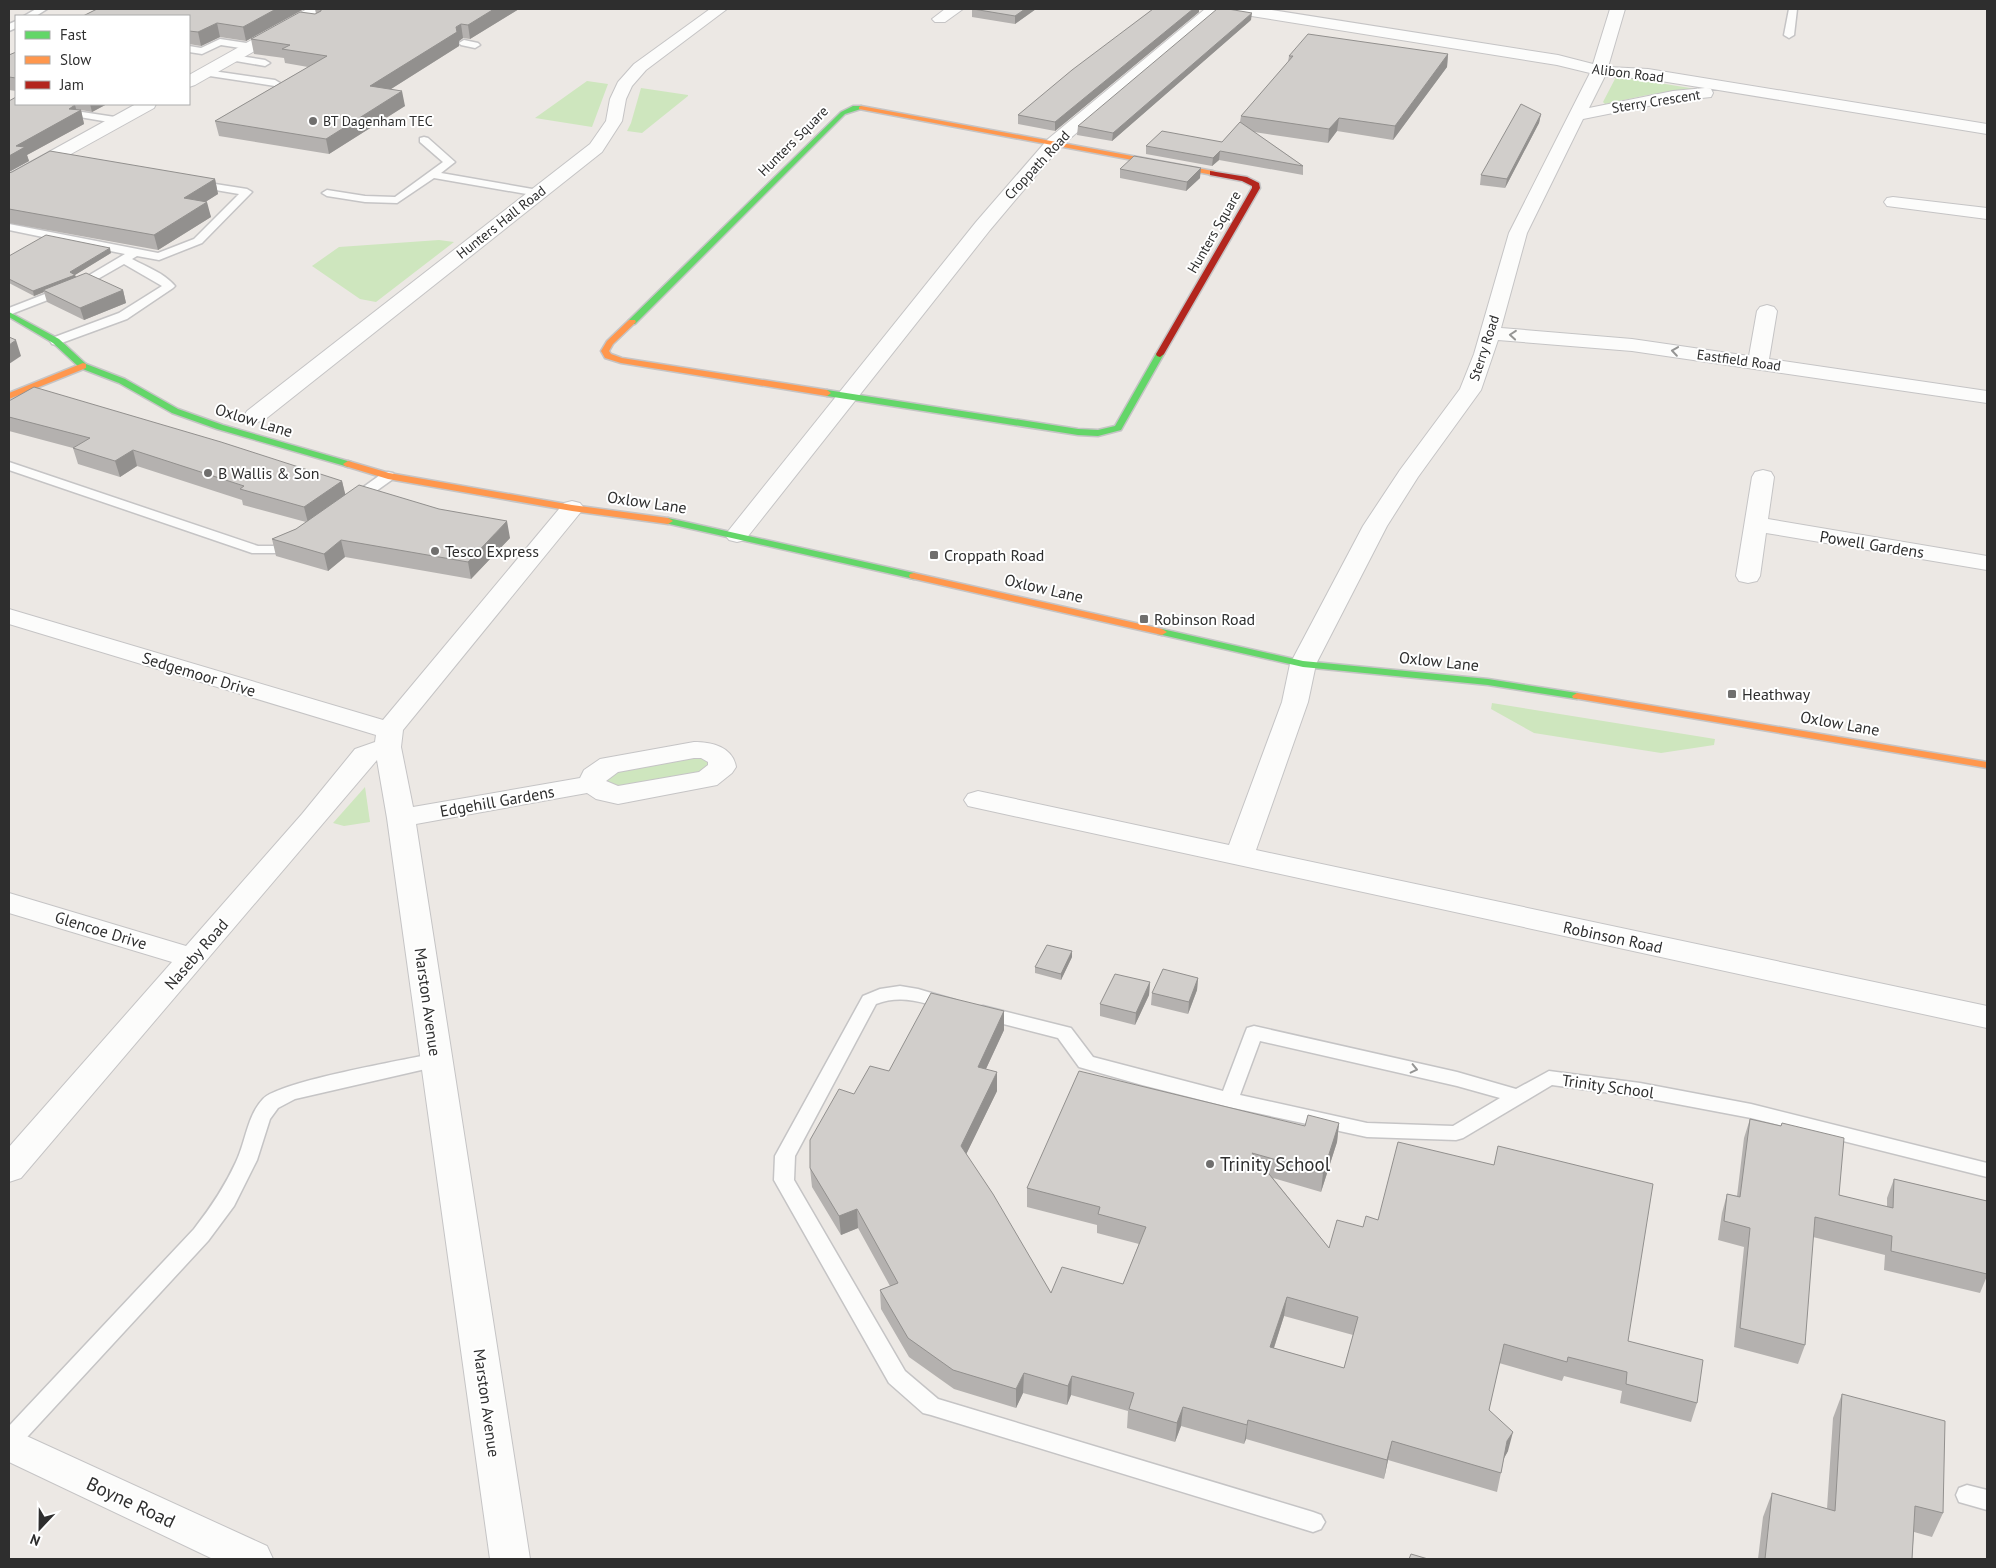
<svg xmlns="http://www.w3.org/2000/svg" width="1996" height="1568" font-family="'PT Sans',sans-serif">
<style>
.green{fill:#cee6be}
.lines{fill:none;stroke-linecap:round;stroke-linejoin:round}
.lane-casing{stroke:#c5c4c5;stroke-width:3}
.street-casing{stroke:#c5c4c5;stroke-width:2}
.fast-casing{stroke:#c5c4c5;stroke-width:3}
.slow-casing{stroke:#c5c4c5;stroke-width:3}
.jam-casing{stroke:#c5c4c5;stroke-width:3}
.lane{fill:#fcfcfb;fill-rule:evenodd}
.street{fill:#fcfcfb;fill-rule:evenodd}
.fast{fill:#63d668;fill-rule:evenodd}
.slow{fill:#ff974d;fill-rule:evenodd}
.jam{fill:#b3261e;fill-rule:evenodd}
.wall{fill:#b4b1af;fill-rule:evenodd}
.shaded-wall{fill:#92908e}
.building{fill:#d1cecb;stroke:#92908e;fill-rule:evenodd}
.oneway{stroke:#959594}
.poi-dot{fill:#706f6e;stroke:#fff;stroke-width:2}
.labels{text-anchor:middle;dominant-baseline:central;stroke-width:4;stroke-linejoin:round;paint-order:stroke}
.far-street-label{font-size:14px;fill:#2e2e2e;stroke:#fff}
.far-poi-label{font-size:14px;fill:#2e2e2e;stroke:#fff;text-anchor:start}
.street-label{font-size:16px;fill:#2e2e2e;stroke:#fff}
.poi-label{font-size:16px;fill:#2e2e2e;stroke:#fff;text-anchor:start}
.near-poi-label{font-size:19px;fill:#2e2e2e;stroke:#fff;text-anchor:start}
.near-street-label{font-size:19px;fill:#2e2e2e;stroke:#fff}
</style>
<rect width="100%" height="100%" fill="#ece8e4"/>
<path class="green" d="M1616,77H1622L1696,89L1647,95L1605,104L1603,102Z
M587,81L608,84L592,127L535,118Z
M641,88L688,95V96L642,133L627,131L631,123Z
M439,240L454,242L376,302L360,299L312,266L339,247Z
M1492,703L1715,739L1714,745L1661,753L1534,733L1491,709Z
M701,757L711,763L703,772L621,786L607,782V778L617,771Z
M365,787L370,822L344,826L333,823Z"/>
<g class="lines">
<g class="lane-casing">
<path id="lane" d="M36,9H47L36,16H24Z
M1789,9H1797L1794,35L1789,38L1784,35Z
M16,21V28L9,31V24Z
M220,39L253,44L258,47L253,50L221,45L202,54L189,52V46L201,48Z
M464,40L478,43L480,45L475,48L461,45L459,43Z
M233,55L265,60L270,63L265,66L230,60L228,58Z
M206,70L275,80L280,83L275,86L203,75L201,73Z
M16,102L115,117L120,120L115,123L20,107L17,106Z
M424,137L428,138L455,162L441,173L538,190L543,193L538,196L434,178L397,203L365,202L327,196L322,193L327,190L365,196L395,197L443,162L420,142V138Z
M196,181L247,189L252,192L202,243L159,260L137,256L132,259C147,267 164,273 175,286L173,288L127,319L56,345L52,344L50,341L52,338L119,313L162,286L124,264L89,284L9,315V308L81,280L125,254L9,230V224L158,253L194,239L239,194L192,186L191,184Z
M9,462L258,546H273L293,537L300,541L281,553H252L9,470Z
M388,472L393,473L395,476L393,479L358,504H348L346,501L348,498L383,473Z
M900,986L918,989L955,1000L958,1004L955,1008C946,1011 937,1007 928,1004C910,999 894,997 876,1004L795,1156L794,1180L905,1371L938,1399L1313,1512L1321,1515L1325,1522L1321,1529L1313,1532L931,1415L923,1413L889,1383L774,1180L775,1156L863,996L880,989Z
M983,1006L1071,1028L1093,1057L1223,1091L1245,1033L1247,1028L1254,1026L1457,1072L1516,1089L1549,1071L1640,1083L1751,1104L1987,1163V1177L1751,1118L1640,1097L1552,1085L1463,1138L1456,1140L1367,1137L1229,1107L1142,1085L1079,1067L1058,1038L976,1017L974,1012L976,1007ZM1260,1041L1457,1086L1500,1098L1453,1126L1367,1123L1240,1095Z
M436,1053L443,1055L445,1060L443,1065L295,1099L278,1108L270,1119L257,1160L234,1206L208,1241L17,1448L9,1450V1426L194,1229C211,1207 224,1188 236,1162C246,1141 247,1116 263,1099C280,1081 405,1060 436,1053Z
M1967,1485L1987,1490V1510L1959,1502L1956,1495L1959,1488Z"/>
</g>
<g class="street-casing">
<path id="street" d="M307,9H326L323,12L195,85L189,87V75Z
M710,9H727L646,70L632,86L626,99L622,121L602,152L263,421L255,422L247,421L244,416L247,411L590,144L606,121L610,99L618,82L634,64Z
M945,9H963L945,22H935L932,19Z
M1205,9H1222L1060,147L990,230L745,540L737,542L729,540L725,535L729,530L976,222L1048,139Z
M1232,9H1266L1558,55L1593,64L1610,9H1625L1608,67L1648,69L1987,124V134L1706,88L1711,89L1713,93L1711,97L1673,101L1583,119L1527,233L1501,328L1632,339L1749,356L1757,311L1760,307L1767,305L1774,307L1777,311L1769,359L1987,391V403L1632,351L1498,340L1481,390L1418,477L1387,526L1316,664L1308,702L1256,850L1987,1006V1028L968,806L964,800L968,794L978,791L1229,845L1282,702L1290,664L1363,526L1400,470L1460,389L1474,354L1509,233L1590,73L1557,65L1239,14L1234,12ZM1605,76L1648,79L1705,88L1673,91L1589,108Z
M136,104H156L154,108L15,185L9,186V174Z
M1893,197L1987,208V219L1887,206L1884,202L1887,198Z
M1763,470L1771,472L1774,477L1768,519L1987,556V570L1766,533L1760,576L1757,581L1748,583L1739,581L1736,576L1752,477L1755,472Z
M572,501L580,503L584,508L580,513L403,730L401,747L413,807L580,778L584,770L600,759L694,742C712,742 733,747 736,767L732,773L717,785L618,804L596,799L587,793L416,824L530,1559H490L387,818L377,760L21,1178L9,1182V1147L172,962L9,913V893L186,946L302,814L355,749L375,742L376,735L9,624V609L383,720L564,503ZM694,758H701L708,762V765L699,772L618,786L606,781L618,772Z
M9,1428L267,1546L273,1559H213L9,1462Z"/>
</g>
<g class="fast-casing">
<path id="fast" d="M853,106H861L864,108L845,114L635,324H629V320L841,112Z
M9,312L59,339L86,364L125,379L178,409L223,425L351,462L353,464L348,467L345,466L217,429L172,413L119,383L80,368L53,343L9,317Z
M1160,351L1164,354L1121,430L1098,436L1078,435L827,396L823,393L827,390L1078,429L1098,430L1115,426L1156,354Z
M668,518L914,573L919,576L914,579L665,523L663,521Z
M1162,629L1303,661L1488,679L1577,693L1582,696L1577,699L1488,685L1303,667L1158,634L1157,632L1158,630Z"/>
</g>
<g class="slow-casing">
<path id="slow" d="M861,106L1213,171L1217,173L1213,175L859,109V107Z
M629,320H635L636,322L613,344L609,351L611,354L622,358L827,390L831,393L827,396L621,363L605,358L601,351L607,341Z
M83,363L86,364V368L9,399V393Z
M348,461L389,473L572,505L668,518L673,521L668,524L572,511L388,479L345,466L343,464Z
M914,573L1162,629L1167,632L1162,635L910,578L909,576L910,574Z
M1577,693L1987,762V768L1573,698L1572,696Z"/>
</g>
<g class="jam-casing">
<path id="jam" d="M1210,171L1247,177L1259,183L1260,188L1164,354L1160,357L1157,356L1156,354L1252,188V186L1242,181L1210,175Z"/>
</g>
<use href="#lane" class="lane"/>
<use href="#street" class="street"/>
<use href="#fast" class="fast"/>
<use href="#slow" class="slow"/>
<use href="#jam" class="jam"/>
</g>
<path class="wall" d="M97,9H304L246,41L220,37L201,46L189,44V16H83Z
M315,9H519L470,39L463,38L459,41V46L391,89L405,106L329,154L219,136L215,121L308,67L285,63L284,58L254,54L251,39L316,14Z
M972,9H1036L1015,24L972,17Z
M1153,9H1199V12L1055,131L1018,124V115Z
M1251,20L1112,141L1077,135L1078,126Z
M16,52V91L9,90V55Z
M1448,54L1447,67L1393,140L1337,131L1328,143L1254,132L1303,166V175L1219,160L1212,166L1146,154V146L1222,142L1240,122L1241,116L1288,62L1289,56Z
M16,104H107L92,112L76,109L81,110L84,124L27,155L29,161L9,172Z
M1541,114L1539,123L1505,188L1480,185L1481,175Z
M1120,169L1200,178L1186,191L1120,178Z
M9,173L215,179L218,194L205,202L211,217L158,250L9,223Z
M111,253L75,275L76,277L123,290L126,303L84,320L47,302L44,292L34,296L9,283V256Z
M9,401L342,481L345,495L510,538L471,579L345,557L328,571L276,556L272,539L296,529L306,522L243,505L242,500L137,466L120,477L78,464L73,448L9,431Z
M1072,957L1061,980L1035,973V967Z
M1198,978L1197,990L1188,1014L1151,1005L1152,993Z
M1150,982L1149,995L1135,1025L1100,1016V1004Z
M1004,1011V1030L986,1069L997,1091L966,1154L1051,1293L1123,1284L1139,1244L1097,1233V1225L1027,1207V1188L1305,1126L1339,1123L1337,1142L1321,1192L1273,1178L1329,1248L1628,1341L1697,1403L1691,1422L1620,1403L1622,1391L1564,1376L1562,1381L1499,1363L1489,1410L1508,1451L1504,1458L1497,1492L1388,1460L1384,1479L1246,1439L1244,1444L1181,1426L1175,1442L1127,1428L1128,1411L1071,1395L1067,1405L1023,1393L1016,1408L954,1389L909,1357L881,1309L880,1290L890,1286L858,1228L841,1235L812,1187L810,1168L854,1094L889,1071ZM1284,1316L1353,1335L1344,1368L1274,1348Z
M1750,1119L1839,1195L1887,1207V1198L1894,1179L1987,1201V1276L1980,1293L1884,1270L1885,1255L1813,1237L1805,1345L1798,1364L1734,1347L1744,1247L1718,1240L1722,1213L1727,1194L1737,1196L1744,1138Z
M1842,1394L1943,1513L1932,1537L1914,1532L1912,1559H1758L1763,1517L1772,1493L1827,1509L1833,1418Z"/>
<path class="shaded-wall" d="M276,9H304L246,41L243,27Z
M494,9H519L470,39L468,25Z
M1025,9H1036L1015,24V16Z
M1193,9H1199V12L1055,131V122Z
M1252,13L1251,20L1112,141L1113,133Z
M217,23L220,37L201,46L198,32Z
M461,24L463,38L459,41V46L372,101L370,86Z
M1448,54L1447,67L1393,140L1395,126Z
M402,91L405,106L329,154L326,139Z
M90,104H107L92,112Z
M75,105L77,112L81,110L84,124L27,155L29,161L9,172V156L16,146L69,109Z
M1541,114L1539,123L1505,188L1507,179Z
M1339,118L1337,131L1328,143L1329,129Z
M1220,151L1219,160L1212,166L1213,158Z
M1201,168L1200,178L1186,191L1187,182Z
M215,179L218,194L188,213L184,198Z
M207,202L211,217L158,250L154,235Z
M110,248L111,253L75,275L77,280L43,290L44,292L34,296L33,291L70,272Z
M123,290L126,303L84,320L80,308Z
M16,340L21,356L9,364V345Z
M133,450L137,466L120,477L115,461Z
M342,481L346,497L308,523L304,507Z
M507,521L510,538L471,579L468,562Z
M341,540L345,557L328,571L324,554Z
M1072,951V957L1061,980V974Z
M1198,978L1197,990L1188,1014L1189,1002Z
M1150,982L1149,995L1135,1025L1136,1013Z
M1004,1011V1030L978,1086V1067Z
M997,1072V1091L961,1165V1146Z
M1339,1123L1337,1142L1321,1192L1323,1173Z
M857,1209L858,1228L841,1235L839,1216Z
M1287,1297L1284,1316L1268,1366L1270,1347Z
M1024,1373L1023,1393L1016,1408V1389Z
M1072,1376L1071,1395L1067,1405L1068,1386Z
M1183,1407L1181,1426L1175,1442L1177,1423Z
M1248,1420L1246,1439L1244,1444L1247,1425Z
M1513,1432L1508,1451L1503,1460L1507,1441Z
M1392,1441L1384,1479L1387,1460Z"/>
<path class="building" d="M97,9H276L243,27L217,23L198,32L189,31V16H83Z
M321,9H494L468,25L461,24L456,27L457,32L370,86L402,91L326,139L215,121L327,56L282,49L290,45L251,39L300,12L315,14L321,11Z
M973,9H1025L1015,16Z
M1153,9H1193L1055,122L1018,115L1072,70Z
M1217,9H1228L1252,13L1113,133L1078,126Z
M1308,34L1448,54L1395,126L1339,118L1329,129L1241,116L1293,56H1289Z
M16,52V78L9,77V55Z
M16,97V104H67L75,105L69,109L81,110L16,146L25,147L9,156V101Z
M1521,104L1541,114L1507,179L1481,175Z
M1240,122L1303,166L1220,151L1213,158L1146,146L1162,131L1222,142Z
M50,151L215,179L184,198L207,202L154,235L9,209V173L12,172Z
M1134,156L1201,168L1187,182L1120,169Z
M46,235L110,248L70,272L75,275L33,291L9,279V256Z
M86,273L123,290L80,308L43,290Z
M9,337L16,340L9,345Z
M34,387L221,442L342,481L304,507L240,489L244,486L133,450L115,461L73,448L90,438L9,417V401Z
M359,485L439,509L507,521L468,562L341,540L324,554L272,539L296,529Z
M1047,945L1072,951L1061,974L1035,967Z
M1163,969L1198,978L1189,1002L1152,993Z
M1115,974L1150,982L1136,1013L1100,1004Z
M931,993L1004,1011L978,1067L997,1072L961,1146L993,1194L1051,1293L1062,1267L1123,1284L1146,1227L1098,1214L1100,1207L1027,1188L1079,1071L1305,1126L1308,1115L1339,1123L1323,1173L1252,1153L1329,1248L1337,1220L1363,1227L1366,1216L1378,1220L1398,1142L1494,1165L1498,1146L1653,1184L1628,1341L1703,1360L1697,1403L1626,1384L1627,1372L1568,1357L1567,1362L1504,1344L1489,1410L1513,1432L1507,1441L1501,1473L1392,1441L1387,1460L1248,1420L1247,1425L1183,1407L1177,1423L1129,1409L1134,1393L1072,1376L1068,1386L1024,1373L1016,1389L953,1370L908,1338L880,1290L898,1283L857,1209L839,1216L810,1168V1140L839,1089L854,1094L870,1066L889,1071ZM1287,1297L1358,1317L1344,1368L1270,1347Z
M1750,1119L1781,1126L1782,1123L1844,1138L1839,1195L1893,1208L1894,1179L1987,1201V1274L1891,1251L1892,1236L1815,1217L1805,1345L1740,1328L1750,1228L1724,1221L1727,1194L1740,1197Z
M1842,1394L1945,1421L1943,1513L1915,1506L1912,1559H1765L1772,1493L1835,1511Z
M1411,1554L1428,1559H1409Z"/>
<defs><path id="oneway-chevron" d="M-2-3.5L2.5 0L-2 3.5" fill="none" stroke-width="1.6" stroke-linecap="round" stroke-linejoin="round" transform="scale(1.25)"/></defs>
<g class="oneway">
<use href="#oneway-chevron" transform="translate(1513 335) rotate(-175)"/>
<use href="#oneway-chevron" transform="translate(1675 351) rotate(-172)"/>
<use href="#oneway-chevron" transform="translate(1414 1069) rotate(13)"/>
</g>
<g class="poi-dot">
<circle cx="313" cy="121" r="5"/>
<circle cx="208" cy="473" r="5"/>
<circle cx="435" cy="551" r="5"/>
<rect x="929" y="550" width="10" height="10" rx="2.5"/>
<rect x="1139" y="614" width="10" height="10" rx="2.5"/>
<rect x="1727" y="689" width="10" height="10" rx="2.5"/>
<circle cx="1210" cy="1164" r="5"/>
</g>
<g class="labels">
<g class="far-street-label">
<text transform="translate(1628 73) rotate(7)">Alibon Road</text>
<text transform="translate(1656 101) rotate(-9)">Sterry Crescent</text>
<text transform="translate(793 141) rotate(-45)">Hunters Square</text>
<text transform="translate(1037 165) rotate(-47)">Croppath Road</text>
<text transform="translate(501 222) rotate(-38)">Hunters Hall Road</text>
<text transform="translate(1214 232) rotate(-60)">Hunters Square</text>
<text transform="translate(1484 348) rotate(-72)">Sterry Road</text>
<text transform="translate(1739 360) rotate(8)">Eastfield Road</text>
</g>
<g class="far-poi-label">
<text x="323" y="121">BT Dagenham TEC</text>
</g>
<g class="street-label">
<text transform="translate(254 420) rotate(17)">Oxlow Lane</text>
<text transform="translate(647 502) rotate(8)">Oxlow Lane</text>
<text transform="translate(1872 544) rotate(9)">Powell Gardens</text>
<text transform="translate(1044 588) rotate(13)">Oxlow Lane</text>
<text transform="translate(1439 661) rotate(6)">Oxlow Lane</text>
<text transform="translate(199 674) rotate(17)">Sedgemoor Drive</text>
<text transform="translate(1840 723) rotate(10)">Oxlow Lane</text>
<text transform="translate(497 801) rotate(-10)">Edgehill Gardens</text>
<text transform="translate(101 930) rotate(17)">Glencoe Drive</text>
<text transform="translate(1613 937) rotate(12)">Robinson Road</text>
<text transform="translate(196 954) rotate(-49)">Naseby Road</text>
<text transform="translate(428 1002) rotate(82)">Marston Avenue</text>
<text transform="translate(1608 1086) rotate(8)">Trinity School</text>
<text transform="translate(487 1403) rotate(82)">Marston Avenue</text>
</g>
<g class="poi-label">
<text x="218" y="473">B Wallis &amp; Son</text>
<text x="445" y="551">Tesco Express</text>
<text x="944" y="555">Croppath Road</text>
<text x="1154" y="619">Robinson Road</text>
<text x="1742" y="694">Heathway</text>
</g>
<g class="near-poi-label">
<text x="1220" y="1164">Trinity School</text>
</g>
<g class="near-street-label">
<text transform="translate(131 1502) rotate(25)">Boyne Road</text>
</g>
</g>
<rect width="1996" height="1568" fill="none" stroke="#2e2e2e" stroke-width="20"/>
<rect x="15" y="15" width="175" height="90" fill="#ffffff" stroke="#ababab"/>
<rect x="25" y="31" width="25" height="8" fill="#63d668" stroke="#ababab"/>
<text x="60" y="40" font-size="15" fill="#2e2e2e">Fast</text>
<rect x="25" y="56" width="25" height="8" fill="#ff974d" stroke="#ababab"/>
<text x="60" y="65" font-size="15" fill="#2e2e2e">Slow</text>
<rect x="25" y="81" width="25" height="8" fill="#b3261e" stroke="#ababab"/>
<text x="60" y="90" font-size="15" fill="#2e2e2e">Jam</text>
<g transform="translate(40 1528) rotate(202)" stroke="#ffffff" stroke-width="4" paint-order="stroke">
<path d="M0-4L9 19L0 12L-9 19Z" fill="#2e2e2e"/>
<text y="-8" font-size="14" font-weight="bold" text-anchor="middle" fill="#2e2e2e">N</text>
</g>
</svg>
